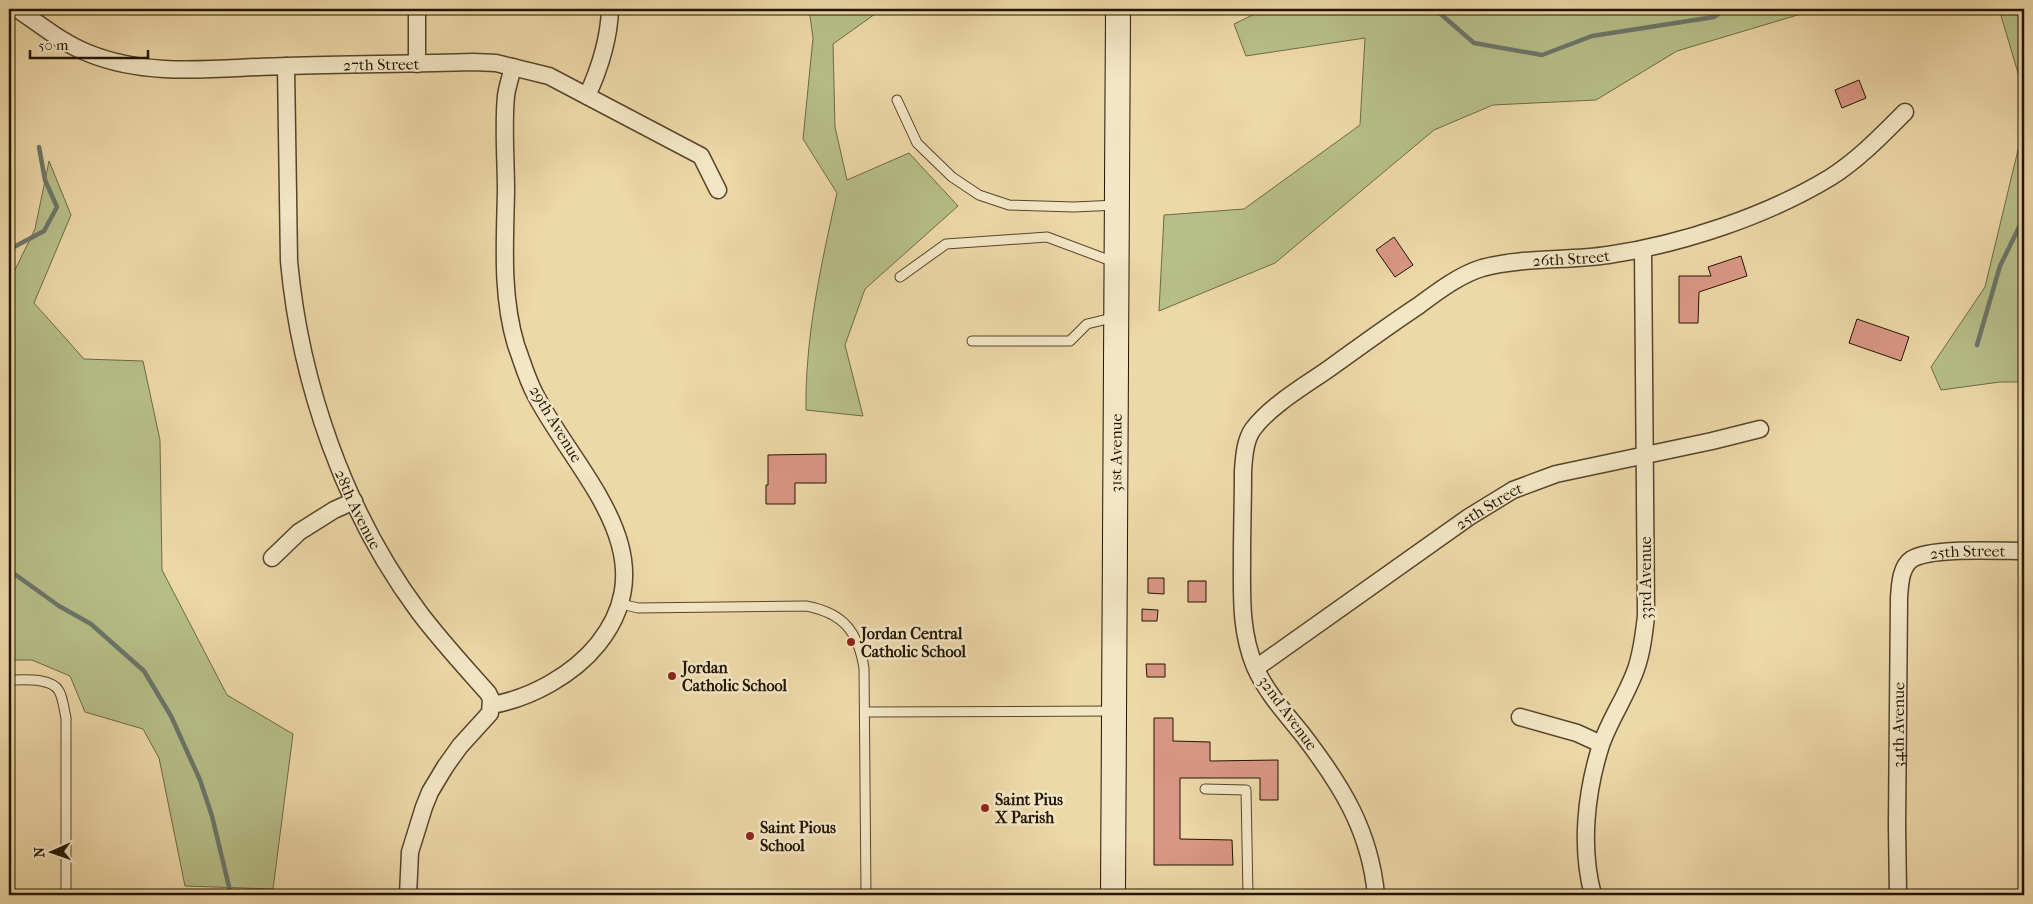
<svg xmlns="http://www.w3.org/2000/svg" width="2033" height="904" font-family="'IM FELL French Canon',serif">
<style>
.green{fill:#b7bf89;stroke:#6d6a45}
.lines{fill:none;stroke-linecap:round;stroke-linejoin:round}
.stream{stroke:#6c766b;stroke-width:4.5}
.building{fill:#d99785;stroke:#231401}
.lane-casing{stroke:#56452b;stroke-width:11}
.street-casing{stroke:#56452b;stroke-width:19}
.secondary-casing{stroke:#231401;stroke-width:26}
.lane{stroke:#f3e6c6;stroke-width:9}
.street{stroke:#f3e6c6;stroke-width:16}
.secondary{stroke:#f3e6c6;stroke-width:24}
.poi-dot{fill:#8f2418;stroke:#f3e6c6;stroke-width:2}
.labels{text-anchor:middle;dominant-baseline:central;stroke-width:5;stroke-linejoin:round;paint-order:stroke}
.street-label{font-size:16px;fill:#231401;stroke:#f3e6c6}
.poi-label{font-size:16px;font-weight:bold;fill:#231401;stroke:#f3e6c6;text-anchor:start}
</style>
<rect width="100%" height="100%" fill="#edd8a8"/>
<filter id="stains"><feTurbulence type="fractalNoise" baseFrequency=".004" numOctaves="4"/><feColorMatrix values="0 0 0 0 .2 0 0 0 0 .09 0 0 0 0 .02 0 0 0 .5 -.17"/></filter>
<radialGradient id="worn" r=".72"><stop offset=".6" stop-color="#630" stop-opacity="0"/><stop offset="1" stop-color="#630" stop-opacity=".3"/></radialGradient>
<path class="green" d="M809,9H882L833,44L835,127L847,180L909,153L958,206L865,289L845,345L863,416L806,410C805,337 821,265 837,193L803,139L813,38Z
M1265,9H1812L1801,14L1677,51L1596,100L1493,105L1434,130L1275,263L1159,311L1164,215L1244,209L1360,125L1365,38L1246,56L1234,24Z
M1999,9H2024V93Z
M2024,125V382H2000L1941,390L1931,367L1985,287Z
M49,161L71,215L34,303L84,359L143,361L160,440L162,570L227,695L293,734L273,889L185,886L159,758L143,729L85,712L70,676L32,660H9V282L35,229Z"/>
<g class="lines">
<path class="stream" d="M1435,9L1474,43L1542,55L1592,36L1714,17L1726,9
M9,259L12,248L44,231L57,207L45,180L39,147
M1977,345L2000,266L2024,217
M9,570L59,606L91,624L144,671L171,716L200,780L212,816L231,895"/>
</g>
<path class="building" d="M1859,80L1866,98L1842,108L1835,90Z
M1394,237L1413,265L1395,277L1376,250Z
M1741,256L1747,276L1699,292L1698,323H1679V276H1711L1708,267Z
M1857,319L1909,337L1901,361L1849,343Z
M826,454V483H795V504H766V485H768V455Z
M1148,578H1164V594L1148,593Z
M1188,581H1206V602H1188Z
M1142,609L1158,610L1157,621H1142Z
M1146,664H1165V677H1147Z
M1154,718H1173V741L1210,742V761L1278,760V800H1260V778H1180V839L1232,840L1233,865H1154Z"/>
<g class="lines">
<g class="lane-casing">
<path id="lane" d="M897,100L917,143L952,177L979,195L1009,205L1074,207L1117,205
M900,277L946,244L1047,237L1114,262
M972,341H1070L1087,324L1116,317
M621,604L638,608L806,606C844,613 858,632 864,668L866,895
M9,680C22,680 51,677 59,691C63,698 64,709 66,718V895
M865,712L1112,711
M1205,789L1246,790L1248,895"/>
</g>
<g class="street-casing">
<g id="street">
<path id="s1" d="M17,9C40,24 62,43 88,53C151,79 221,67 287,66C349,64 411,64 473,62L496,63L549,76L701,156L718,190"/>
<path d="M417,64V9"/>
<path id="s2" d="M286,66L289,261C300,383 345,513 419,612C440,640 464,666 488,693L491,699L490,713L460,746L445,767L430,792L424,807L410,852L408,895"/>
<path d="M587,96C600,68 609,39 610,9"/>
<path d="M272,558L299,532L334,510L354,501"/>
<path id="s3" d="M1256,668L1469,517L1513,490L1556,474L1712,441L1760,429"/>
<path d="M492,705C531,698 573,675 598,644C670,554 575,472 535,394C527,379 522,361 516,345C501,295 505,242 506,191C506,161 503,125 506,96C507,87 511,76 513,67"/>
<path d="M1520,717L1577,733L1601,744"/>
<path id="s4" d="M1376,895C1370,831 1342,786 1303,735C1286,714 1266,692 1255,667C1240,631 1242,596 1242,558C1242,529 1243,500 1243,471C1244,457 1245,440 1253,429C1271,405 1306,385 1330,368C1359,347 1388,326 1418,306C1437,292 1459,275 1482,268C1523,257 1567,261 1608,255C1682,244 1767,216 1831,177C1858,160 1882,135 1905,112"/>
<path d="M1593,895C1580,847 1586,792 1601,745C1610,719 1627,695 1636,669C1642,652 1644,634 1646,616L1643,249"/>
<path id="s5" d="M1898,895L1897,825L1899,598C1900,586 1900,567 1912,559C1931,547 2000,551 2024,551"/>
</g>
</g>
<g class="secondary-casing">
<g id="secondary">
<path id="s6" d="M1113,895L1118,9"/>
</g>
</g>
<use href="#lane" class="lane"/>
<use href="#street" class="street"/>
<use href="#secondary" class="secondary"/>
</g>
<g class="poi-dot">
<circle cx="851" cy="642" r="5"/>
<circle cx="672" cy="676" r="5"/>
<circle cx="985" cy="808" r="5"/>
<circle cx="750" cy="836" r="5"/>
</g>
<g class="labels">
<g class="street-label">
<text stroke="none"><textPath href="#s1" startOffset="379">27th Street</textPath></text>
<text stroke="none"><textPath href="#s4" startOffset="874">26th Street</textPath></text>
<text transform="translate(556 424) rotate(59)">29th Avenue</text>
<text stroke="none"><textPath href="#s6" startOffset="442">31st Avenue</textPath></text>
<text stroke="none"><textPath href="#s3" startOffset="284">25th Street</textPath></text>
<text stroke="none"><textPath href="#s2" startOffset="454">28th Avenue</textPath></text>
<text stroke="none"><textPath href="#s5" startOffset="396">25th Street</textPath></text>
<text transform="translate(1645 578) rotate(-90)">33rd Avenue</text>
<text transform="translate(1288 713) rotate(54)">32nd Avenue</text>
<text stroke="none"><textPath href="#s5" startOffset="170">34th Avenue</textPath></text>
</g>
<g class="poi-label">
<text x="861" y="633">Jordan Central<tspan x="861" dy="18">Catholic School</tspan></text>
<text x="682" y="667">Jordan<tspan x="682" dy="18">Catholic School</tspan></text>
<text x="995" y="799">Saint Pius<tspan x="995" dy="18">X Parish</tspan></text>
<text x="760" y="827">Saint Pious<tspan x="760" dy="18">School</tspan></text>
</g>
</g>
<rect width="2033" height="904" fill="none" stroke="#edd8a8" stroke-width="30"/>
<rect x="10" y="10" width="2013" height="884" fill="none" stroke="#231401" stroke-width="2.5"/>
<rect x="15" y="15" width="2003" height="874" fill="none" stroke="#231401"/>
<g transform="translate(52 852) rotate(268)" stroke="#f3e6c6" stroke-width="4" paint-order="stroke">
<path d="M0-4L9 19L0 12L-9 19Z" fill="#231401"/>
<text y="-8" font-size="14" font-weight="bold" text-anchor="middle" fill="#231401">N</text>
</g>
<path d="M30 50v8h118v-8" fill="none" stroke="#231401" stroke-width="2.5"/>
<text x="38" y="50" font-size="15" fill="#231401" stroke="#f3e6c6" stroke-width="4" paint-order="stroke">50 m</text>
<rect width="100%" height="100%" filter="url(#stains)"/>
<rect width="100%" height="100%" fill="url(#worn)"/>
</svg>
